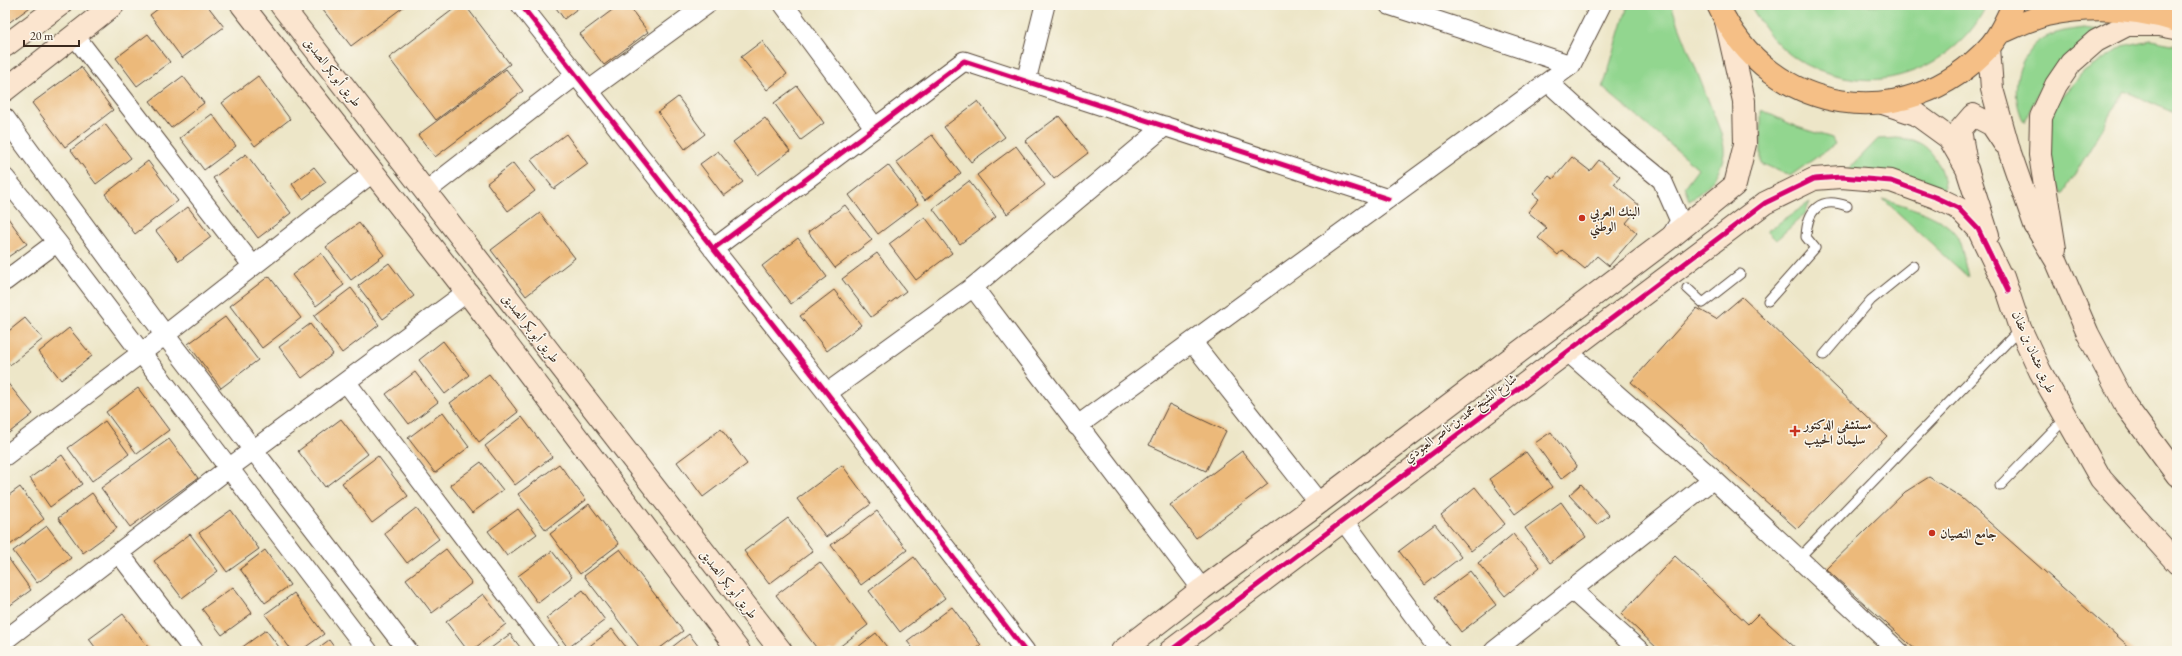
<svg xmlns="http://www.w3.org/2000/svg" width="2182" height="656" font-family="'EB Garamond',Amiri,serif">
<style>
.green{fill:#92d68f;stroke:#668056}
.building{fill:#ecb97a}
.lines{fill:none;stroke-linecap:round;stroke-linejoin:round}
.lane-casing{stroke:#564638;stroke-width:11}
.street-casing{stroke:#564638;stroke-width:21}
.secondary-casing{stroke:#564638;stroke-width:24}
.highway-casing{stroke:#564638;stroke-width:24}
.lane{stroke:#fff;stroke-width:9}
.street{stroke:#fff;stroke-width:19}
.secondary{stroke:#fbe5cf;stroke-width:22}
.highway{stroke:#f5bf86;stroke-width:22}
.cycleway-casing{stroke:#fbf7ec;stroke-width:8}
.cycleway{stroke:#d6006c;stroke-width:5}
.poi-dot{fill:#c8321e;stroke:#fbf7ec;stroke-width:1.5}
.labels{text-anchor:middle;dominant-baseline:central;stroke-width:3;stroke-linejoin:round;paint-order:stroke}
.street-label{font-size:13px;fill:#3b2a1e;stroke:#fbf7ec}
.poi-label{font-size:13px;font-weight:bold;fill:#3b2a1e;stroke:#fbf7ec;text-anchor:start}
</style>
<rect width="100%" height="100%" fill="#fbf7ec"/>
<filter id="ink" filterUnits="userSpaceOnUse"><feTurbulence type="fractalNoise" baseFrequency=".025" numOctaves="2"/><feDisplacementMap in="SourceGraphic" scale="8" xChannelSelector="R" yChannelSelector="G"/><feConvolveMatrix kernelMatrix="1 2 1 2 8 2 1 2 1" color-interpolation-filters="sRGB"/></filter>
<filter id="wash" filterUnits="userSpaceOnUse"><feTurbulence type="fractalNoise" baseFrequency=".012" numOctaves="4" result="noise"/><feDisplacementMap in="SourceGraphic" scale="16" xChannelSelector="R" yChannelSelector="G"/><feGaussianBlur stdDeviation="0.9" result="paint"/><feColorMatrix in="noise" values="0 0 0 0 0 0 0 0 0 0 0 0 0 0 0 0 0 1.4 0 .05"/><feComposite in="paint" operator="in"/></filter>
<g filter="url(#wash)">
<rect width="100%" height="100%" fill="#ede6c8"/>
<path class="green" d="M1628,5H1671L1721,133C1722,139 1725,148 1724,154C1720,175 1707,190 1689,200L1684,187L1698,168L1603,88Z
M1750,5H1986C1970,45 1924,74 1882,79C1857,82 1821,74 1800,61C1777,48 1763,27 1750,5Z
M2083,28L2108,31L2064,62L2037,96L2024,122C2010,95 2015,60 2039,41C2052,32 2069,30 2083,28Z
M2151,40L2177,45V102L2174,113L2125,91L2063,194L2051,180L2047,122L2058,100L2084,72L2123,46Z
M1761,110L1797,127L1832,138L1835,144L1790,176L1761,163Z
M1898,138C1904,139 1912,139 1917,142C1935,149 1944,173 1944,190L1847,171L1878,139Z
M1883,199C1903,205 1948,217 1958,238C1963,250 1965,265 1968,277Z
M1810,202L1805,214L1776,240L1767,231Z"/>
<g id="blocks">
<path class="building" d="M5,5H33L7,24L5,21Z
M163,5H207L224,27L182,58L150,15Z
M319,5H406L351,46Z
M459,5H465L510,64L436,120L389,58Z
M554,5H582L564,19Z
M619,5H628L648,32L604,65L580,34Z
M148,34L170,62L137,86L116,58Z
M762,41L787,74L767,90L741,57Z
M81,67L113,110L65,147L32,103Z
M506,69L523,91L435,157L418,135Z
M183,76L204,103L171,128L150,101Z
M258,76L290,119L255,146L222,103Z
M797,86L824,123L801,140L774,103Z
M678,97L705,134L685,149L658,112Z
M978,101L1005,137L971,162L944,127Z
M212,114L236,146L204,170L180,138Z
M1059,116L1088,153L1054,179L1025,141Z
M765,118L790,151L758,175L733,142Z
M105,124L131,158L96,184L71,150Z
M566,134L588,164L554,189L531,160Z
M932,135L961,173L925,200L896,162Z
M1016,146L1045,185L1007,214L977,175Z
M718,151L743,182L724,196L700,164Z
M246,154L291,213L258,238L213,178Z
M1572,157L1590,171L1599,160L1620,177L1614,184L1640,206L1626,223L1637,233L1609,266L1597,256L1585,269L1562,250L1558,255L1538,238L1547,228L1528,212L1539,199L1533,194L1549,176L1553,179Z
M148,161L178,201L135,234L105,194Z
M513,163L535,191L508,211L487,183Z
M888,165L918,204L878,234L849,195Z
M314,167L326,182L303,199L292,184Z
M969,181L996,217L960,244L933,209Z
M845,205L872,240L835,268L808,232Z
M188,207L211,237L179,261L156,231Z
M540,213L575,258L526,296L491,250Z
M5,214L27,244L5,259Z
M925,217L952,253L916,280L889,244Z
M359,223L384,255L351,280L326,247Z
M798,238L827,277L791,304L762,266Z
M321,253L344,285L316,306L292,275Z
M877,253L906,291L871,317L842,279Z
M389,263L414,296L383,319L358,286Z
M269,276L301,318L262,348L230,306Z
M351,288L379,325L342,353L314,316Z
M834,290L861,325L827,351L800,316Z
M1742,297L1887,436L1797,529L1631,382L1697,308L1716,319Z
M225,317L258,360L221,388L188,344Z
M25,318L43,339L10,365L5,359V334Z
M310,324L333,354L302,378L279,347Z
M69,328L92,356L61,380L39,352Z
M443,341L469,375L445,394L419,360Z
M415,372L438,402L409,424L386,394Z
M489,374L518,412L479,442L450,403Z
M5,380L33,414L5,436Z
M138,388L169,430L137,454L106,412Z
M1169,404L1226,431L1206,471L1149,445Z
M443,412L469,447L435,473L408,438Z
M522,417L552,457L515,485L485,446Z
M341,419L368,454L325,487L298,451Z
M105,421L129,454L92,481L68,448Z
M721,429L747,464L703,497L677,462Z
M1551,432L1577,467L1561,479L1535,443Z
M169,439L198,478L130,527L101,488Z
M1242,451L1268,484L1196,538L1170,505Z
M1526,452L1552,487L1515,514L1489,479Z
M62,455L82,484L50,507L30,478Z
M378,456L408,496L372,523L342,483Z
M481,462L503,490L472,513L450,485Z
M559,464L586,500L546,530L518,494Z
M842,465L871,504L826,537L797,499Z
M1929,477L1962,498L2134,651H1917L1826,569L1905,492Z
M1581,484L1609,515L1597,525L1569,495Z
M20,487L44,519L10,545L5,538V498Z
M1475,487L1505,524L1471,551L1441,515Z
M92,493L117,528L83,553L58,518Z
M1561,502L1586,537L1550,563L1525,528Z
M589,504L619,544L580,574L550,534Z
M416,508L439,539L407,563L384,533Z
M518,509L537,534L507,556L488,531Z
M231,510L259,549L227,572L199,533Z
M877,511L907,550L861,585L831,545Z
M788,518L813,551L769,584L744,551Z
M1435,524L1461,557L1425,585L1399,551Z
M47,526L71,558L37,583L13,551Z
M190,534L218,571L182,598L154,561Z
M1513,534L1540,567L1505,596L1478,563Z
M446,549L472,583L432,613L406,579Z
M620,549L683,631L656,651H642L584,576Z
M265,550L290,585L265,603L240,569Z
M552,551L572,577L538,603L518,576Z
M1675,556L1748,624L1758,614L1799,651H1660L1621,614Z
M914,557L945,598L900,632L869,591Z
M8,558L31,590L5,609V560Z
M820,562L868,625L834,651H819L776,595Z
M1470,571L1496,605L1461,632L1435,597Z
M233,587L252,613L222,635L202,609Z
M583,590L605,620L568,648L546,618Z
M294,593L324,634L300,651H292L265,614Z
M483,594L506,624L471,651H468L446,622Z
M952,607L981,645L974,651H915L907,641Z
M123,614L151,651H98L89,639Z
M612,629L629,651H583Z
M266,630L282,651H237Z
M876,633L890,651H853Z
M510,634L523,651H487Z
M689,634L702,651H667Z
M329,640L337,651H314Z"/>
</g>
</g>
<g filter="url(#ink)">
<use href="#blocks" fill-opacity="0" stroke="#564638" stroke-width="1"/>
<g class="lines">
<g class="lane-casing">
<path id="lane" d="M1687,288L1703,303L1740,274
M1768,301L1815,248L1806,237C1807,210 1820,196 1847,206
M1824,355L1871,300L1913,266
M2000,486L2066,418
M1799,558L2020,329"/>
</g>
<g class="street-casing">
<path id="street" d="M521,5L827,393L1025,651
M784,5L875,128
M1389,5L1571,65L1601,5
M74,35L253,266
M1026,81L1045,5
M1548,82L1596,126L1662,180L1680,221L1670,238
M588,91L706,5
M5,118L165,335L408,651
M5,178L57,242L368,651
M425,192L576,75
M713,249L964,61L1388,199
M5,281L57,242
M973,287L1202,589
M1192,342L1319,503
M1567,351L1713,479L1898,651
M346,382L550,651
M827,393L973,287L1165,126
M1077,426L1571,65
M5,456L165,335L373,172
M1343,520L1440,651
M119,553L194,651
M1572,590L1640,651
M5,640L229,468L467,292
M1494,651L1713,479"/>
</g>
<g class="secondary-casing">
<path id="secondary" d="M242,5L467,292L739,651
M281,5L781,651
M5,46L60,5
M1989,47L1992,89L2010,153L2035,225L2057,262L2088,334L2126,406L2177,475
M5,90L113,5
M1883,103L1916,114L1949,138L1967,169L1988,235
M1965,158L1960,130L1973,115L1992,125L2004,143
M2055,249L2040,155L2041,117L2056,85L2071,63L2096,41L2127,25H2159L2175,28
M2003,277L2020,328L2040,371L2101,479L2177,563
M1122,651L1202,589L1319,503L1670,238L1735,185L1745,144L1744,101L1726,21
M1170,651L1765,203L1814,179L1841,177L1891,181L1935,197L1958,208L1978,229L2008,291"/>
</g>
<g class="highway-casing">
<path id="highway" d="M1718,5C1769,116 1906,137 1989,47C2000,35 2006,20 2013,5
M2000,33C2015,27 2030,19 2046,15C2089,6 2135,8 2177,21"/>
</g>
<use href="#lane" class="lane"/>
<use href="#street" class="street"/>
<use href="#secondary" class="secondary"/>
<use href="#highway" class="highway"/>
<g class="cycleway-casing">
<path id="cycleway" d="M521,5L827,393L1025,651
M713,249L964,61L1388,199
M1170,651L1765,203L1814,179L1841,177L1891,181L1935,197L1958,208L1978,229L2008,291"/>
</g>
<use href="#cycleway" class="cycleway"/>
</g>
</g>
<g class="poi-dot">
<circle cx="1582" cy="218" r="4"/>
<path d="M1793 425h4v4h4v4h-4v4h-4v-4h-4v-4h4z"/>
<circle cx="1932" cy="533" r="4"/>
</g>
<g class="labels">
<g class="street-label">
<text transform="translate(333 72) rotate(52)">طريق أبو بكر الصديق</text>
<text transform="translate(531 328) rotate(52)">طريق أبو بكر الصديق</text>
<text transform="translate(2034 352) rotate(66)">طريق عثمان بن عفان</text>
<text transform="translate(1460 418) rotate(-37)">شارع الشيخ محمد بن ناصر العبودي</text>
<text transform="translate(729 584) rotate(52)">طريق أبو بكر الصديق</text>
</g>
<g class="poi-label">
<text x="1590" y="211">البنك العربي<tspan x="1590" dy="15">الوطني</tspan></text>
<text x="1804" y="424">مستشفى الدكتور<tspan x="1804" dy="15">سليمان الحبيب</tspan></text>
<text x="1940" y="533">جامع النصيان</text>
</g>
</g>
<rect width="2182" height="656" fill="none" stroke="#fbf7ec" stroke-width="20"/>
<path d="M24 40v6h55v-6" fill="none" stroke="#3b2a1e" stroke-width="2"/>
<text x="30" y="40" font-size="12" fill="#3b2a1e" stroke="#fbf7ec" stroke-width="3" paint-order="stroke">20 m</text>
</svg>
